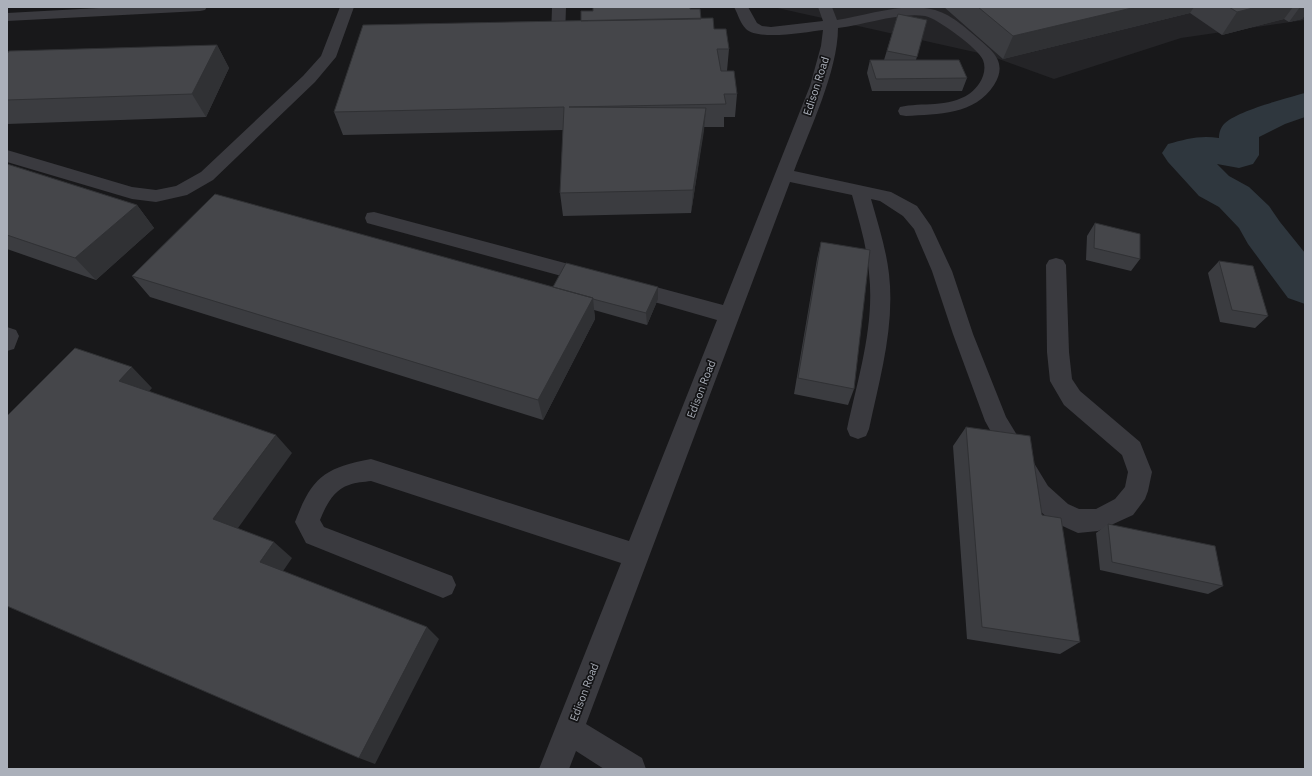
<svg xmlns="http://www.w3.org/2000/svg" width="1312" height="776" font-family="'IBM Plex Sans',sans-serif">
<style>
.built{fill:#242427}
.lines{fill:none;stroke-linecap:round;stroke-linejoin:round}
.river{fill:#2f373e;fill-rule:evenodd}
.minor{fill:#3a3a3f;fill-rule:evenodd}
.wall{fill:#3b3c40}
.shaded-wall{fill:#303134}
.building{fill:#45464a;stroke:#303134}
.labels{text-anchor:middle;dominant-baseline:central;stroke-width:3.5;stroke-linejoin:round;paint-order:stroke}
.street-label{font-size:11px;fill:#abb0ba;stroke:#131315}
</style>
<rect width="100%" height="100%" fill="#18181a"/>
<path class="built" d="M773,7H1305V20L1181,38L1054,79L988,55Z"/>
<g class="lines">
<path class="river" d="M1305,93V117L1285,124L1259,137V155L1253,164L1239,168L1217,164L1229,176L1249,187L1269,206L1280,222L1305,253V304L1288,298L1248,244L1239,228L1219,207L1199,196L1168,162L1162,153L1168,144C1186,139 1200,135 1219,138C1219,133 1220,129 1224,124C1236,111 1287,98 1305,93Z"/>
<path class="minor" d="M117,7H207L205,10L200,11L7,21V13Z
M340,7H354L336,57L315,82L213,180L187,195L156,202L132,199L7,162V150L132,187L156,190L176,186L201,172L303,76L321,56Z
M552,7H566L565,37L563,40L558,41L553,40L551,37Z
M734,7H748L757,23L762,26L771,27L823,21L818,7H832L837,20C863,16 899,4 924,8C945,10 959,22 974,35C991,50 1009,61 994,85C975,115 938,114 906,116L900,115L898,111L900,107C922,102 948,108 969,94C979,87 988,73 983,60C979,49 937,18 925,16C900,12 864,25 838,28C838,71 809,131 794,171L891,192L917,206L931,226L952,271L973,334L1006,417L1048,486L1068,504L1079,509H1096L1115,499L1125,487L1128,472L1122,455L1064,405L1050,381L1047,352L1046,265L1049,260L1056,258L1063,260L1066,265L1069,352L1072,379L1080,391L1140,442L1152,472L1148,491L1145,499L1133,515L1098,531L1078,533L1069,529L1050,520L1030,502L985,421L953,334L932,271L914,229L903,216L880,201L871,199C878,224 886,248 889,274C895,326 880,378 869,429L866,436L858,439L850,436L847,429C858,378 875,325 869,273C867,246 859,221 852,195L790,182L586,724L642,758L646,769H604L576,751L569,769H539L621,563L371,481C364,482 356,482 349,485C334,489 325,507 320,520L324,527L452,576L456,585L452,594L443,598L306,543L295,522C312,477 324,468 371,459L629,541L717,320L623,293L620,288L623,283L630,280L723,305L810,86L821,46L823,30C806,32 759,41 746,29C740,23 738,14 734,7Z
M374,212L591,270L598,272L601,277L598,282L591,284L367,223L365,218L367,213Z
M7,327L16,330L19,336L14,349L7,351Z"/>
</g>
<path class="wall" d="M944,7H1305V15L1302,19L1289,22L1284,19L1222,35L1190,13L1003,59Z
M690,9L714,29L729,49L727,71L737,94L735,117H724V127H704L691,213L563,216L560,193L563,130L343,135L334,112L581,21Z
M898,14L927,20L916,60L967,78L962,91H872L867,73L870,60H884Z
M217,45L229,68L206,117L7,124V54Z
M7,164L137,205L154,228L96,280L7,249Z
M1095,223L1140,259L1131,271L1086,260L1087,236Z
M821,242L854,389L848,405L794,394L817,259Z
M1219,261L1268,316L1255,328L1220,322L1208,273Z
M132,276L553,287H658V299L647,325L594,310L595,319L543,420L150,297Z
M966,427L1042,515L1080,642L1060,654L967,639L953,446Z
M1108,524L1223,586L1208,594L1100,570L1096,533Z"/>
<path class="shaded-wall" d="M1136,7H1194L1190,13L1003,59L1013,36Z
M1257,7H1293L1284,19L1222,35L1237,12Z
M1300,7H1305V15L1302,19L1289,22Z
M217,45L229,68L206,117L192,94Z
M706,108L704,131L691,213L693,190Z
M137,205L154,228L96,280L75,258Z
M658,287V299L647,325L646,313Z
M593,298L595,319L543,420L538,400Z
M132,367L152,388L141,401L119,381Z
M276,435L292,453L233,535L213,519Z
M274,542L292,558L279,577L260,562Z
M427,627L439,639L375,764L359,758Z"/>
<path class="building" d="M593,7H690V9H700L701,19L581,21V11H593Z
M978,7H1136L1013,36Z
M1229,7H1257L1237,12Z
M898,14L927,20L917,57L887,51Z
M713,18L714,29H726L729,49H717L721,71H734L737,94H724L726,104L569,107L706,108L693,190L560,193L564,107L334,112L363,25Z
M217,45L192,94L7,100V54L9,51Z
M870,60H959L967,78L876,79Z
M7,164L137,205L75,258L7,235Z
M215,194L593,298L538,400L132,276Z
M1095,223L1140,234V259L1094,248Z
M821,242L870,250L854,389L798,378Z
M1219,261L1253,266L1268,316L1232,310Z
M566,263L658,287L646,313L593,299V298L553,287Z
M75,348L132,367L119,381L276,435L213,519L274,542L260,562L427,627L359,758L7,606V416Z
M966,427L1030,436L1042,515L1061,518L1080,642L982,627Z
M1108,524L1215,546L1223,586L1112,562Z"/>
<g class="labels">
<g class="street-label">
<text transform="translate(816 86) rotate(-72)">Edison Road</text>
<text transform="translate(701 389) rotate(-69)">Edison Road</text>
<text transform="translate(584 692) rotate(-69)">Edison Road</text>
</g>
</g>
<rect width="1312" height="776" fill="none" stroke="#abb0ba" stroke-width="16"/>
</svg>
